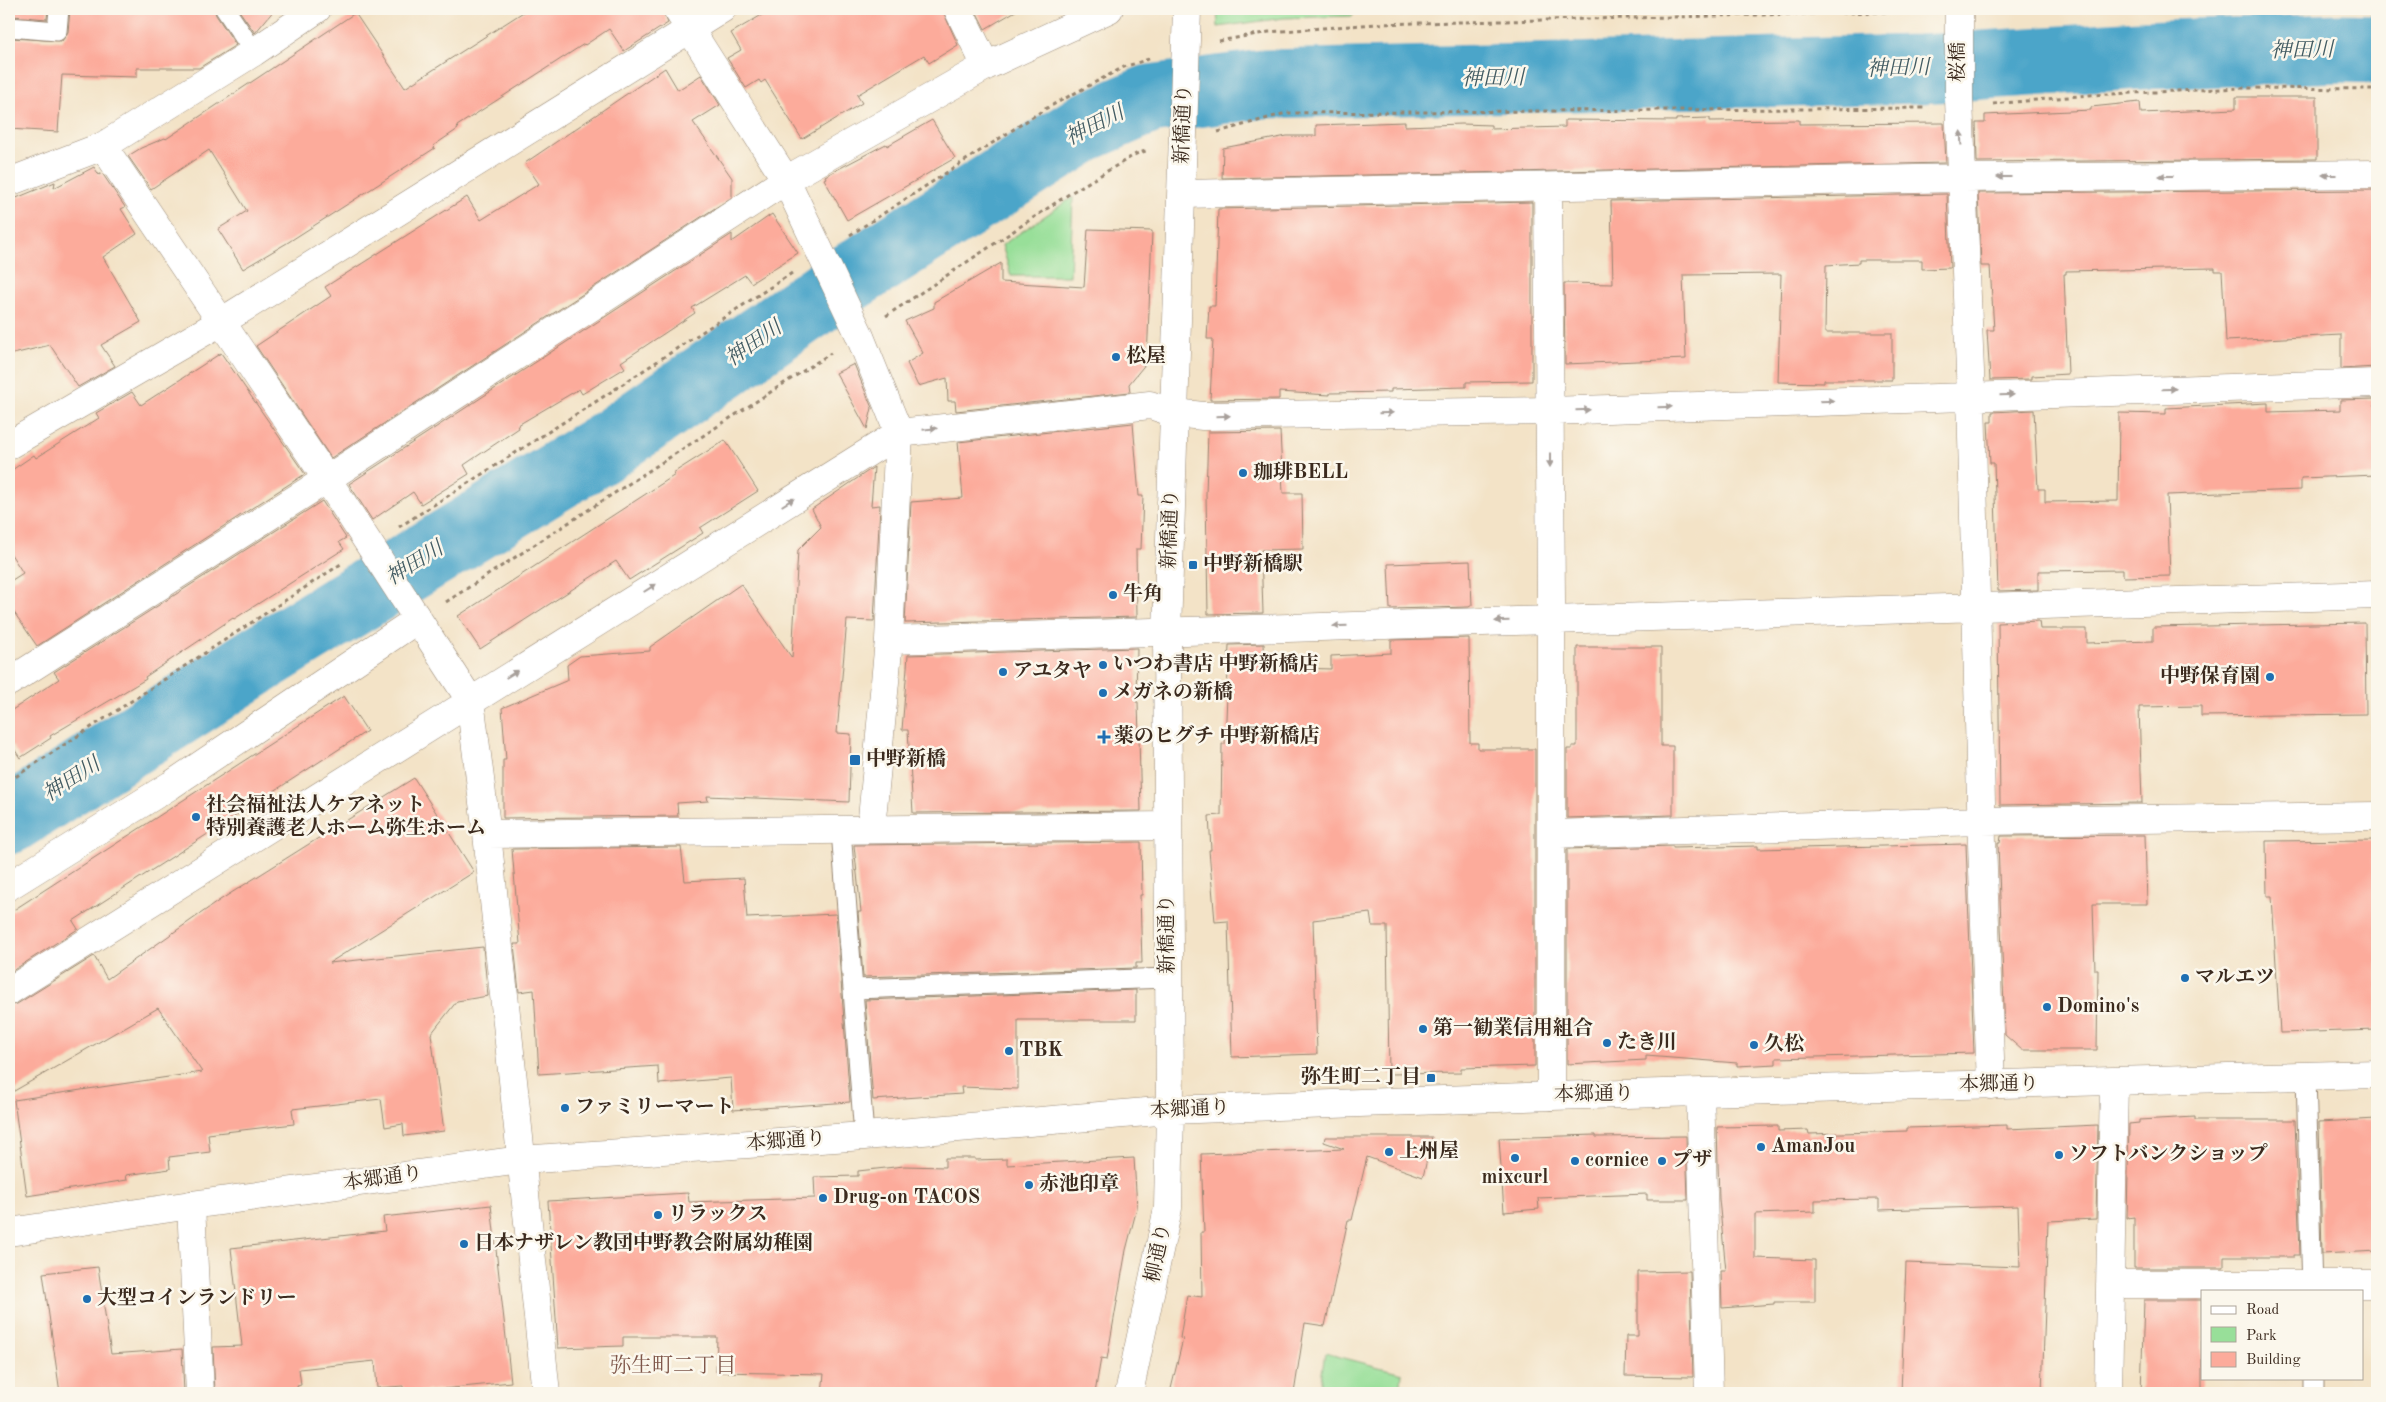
<svg xmlns="http://www.w3.org/2000/svg" width="2386" height="1402" font-family="'Old Standard TT','Noto Serif JP',serif">
<style>
.green{fill:#98df99;stroke:#6a845c}
.lines{fill:none;stroke-linecap:round;stroke-linejoin:round}
.river{stroke:#4ca5c9;stroke-width:69}
.building{fill:#fcab9b}
.lane-casing{stroke:#978672;stroke-width:21}
.street-casing{stroke:#978672;stroke-width:29}
.secondary-casing{stroke:#978672;stroke-width:29}
.path{stroke:#978672;stroke-width:3;stroke-dasharray:4 4;stroke-linecap:butt}
.lane{stroke:#fff;stroke-width:19}
.street{stroke:#fff;stroke-width:28}
.secondary{stroke:#fff;stroke-width:28}
.oneway{fill:#a79f9a}
.poi-dot{fill:#1f6fb2;stroke:#fbf7ec;stroke-width:2}
.labels{text-anchor:middle;dominant-baseline:central;stroke-width:5;stroke-linejoin:round;paint-order:stroke}
.street-label{font-size:20px;fill:#3b2a1e;stroke:#fbf7ec}
.poi-label{font-size:20px;font-weight:bold;fill:#3b2a1e;stroke:#fbf7ec;text-anchor:start}
.water-label{font-size:21px;font-style:italic;fill:#425b62;stroke:#fbf7ec}
.neighbourhood-label{font-size:21px;fill:#7f574a;stroke:#fbf7ec}
</style>
<rect width="100%" height="100%" fill="#fbf7ec"/>
<filter id="ink" filterUnits="userSpaceOnUse"><feTurbulence type="fractalNoise" baseFrequency=".02" numOctaves="2"/><feDisplacementMap in="SourceGraphic" scale="10" xChannelSelector="R" yChannelSelector="G"/><feConvolveMatrix kernelMatrix="1 2 1 2 8 2 1 2 1" color-interpolation-filters="sRGB"/></filter>
<filter id="wash" filterUnits="userSpaceOnUse"><feTurbulence type="fractalNoise" baseFrequency=".0096" numOctaves="4" result="noise"/><feDisplacementMap in="SourceGraphic" scale="20" xChannelSelector="R" yChannelSelector="G"/><feGaussianBlur stdDeviation="1.12" result="paint"/><feColorMatrix in="noise" values="0 0 0 0 0 0 0 0 0 0 0 0 0 0 0 0 0 1.4 0 .05"/><feComposite in="paint" operator="in"/></filter>
<g filter="url(#wash)">
<rect width="100%" height="100%" fill="#f3e3c7"/>
<path class="green" d="M1217,9H1353V16L1284,18L1218,27Z
M1073,197L1070,276H1011L1002,245Z
M1325,1353L1402,1373L1400,1393H1319Z"/>
<g class="lines">
<path class="river" d="M9,820L263,657L611,443L849,278L1088,126L1150,99L1264,84L1920,69L2140,55L2340,48L2377,49"/>
</g>
<g id="blocks">
<path class="building" d="M13,9H48L47,19L13,16Z
M70,9H214L216,15L236,45L199,68H137V77L62,75L58,132L9,129L11,38L62,41L68,32Z
M238,9H275L255,33Z
M528,9H662L668,23L624,51L609,29L585,45L584,44L457,126L458,129L433,146L435,148L287,243L243,269L218,229L247,211L209,150L151,189L128,156L141,148L165,138L166,139L355,13L405,88Z
M772,9H942L958,45L929,63L924,55L857,95L862,103L802,139L765,80L761,83L759,80L746,88L727,58L741,50L731,33Z
M975,9H1019L985,29Z
M665,68L678,90L701,75L720,105L693,122L732,178V197L331,458L256,346L331,296L325,287L467,197L481,220L539,184L525,163Z
M2236,97H2317V159L1977,162L1976,123H1985V115L2091,110V107L2140,102L2141,113L2236,109Z
M1710,118V121L1799,120V124L1944,123L1946,163L1222,178L1223,148L1287,136H1316V125L1405,122V126L1462,124L1491,125V129L1565,127V120L1676,121V119Z
M932,120L955,158L847,220L824,179L826,178L825,176L886,144L887,146Z
M94,167L99,175L102,173L125,207L121,209L137,234L103,257L141,322L101,345L115,366L78,387L50,345L9,355V201L55,182L54,188Z
M2377,190L2376,367L2341,369V335L2226,341L2222,271H2215V268L2066,271V274H2064L2068,374L2032,376V379L1990,380L1987,330H1994L1990,266H1981L1978,193Z
M1947,194L1950,268L1922,269V260H1859V263L1826,265L1825,333H1892V380H1824V383L1778,382L1781,274L1683,275L1686,359L1565,364L1564,283L1613,284L1611,201Z
M1532,202V381L1466,382V387L1391,389V392L1330,393V395L1279,392V399L1210,400L1213,339H1207L1209,306H1215L1218,209Z
M772,214L798,253L751,283L745,275L692,308L695,313L621,362L625,368L582,394L579,389L518,425L519,428L464,465L469,474L421,504L413,492L372,520L349,484L732,234V242Z
M1088,229L1152,231L1147,362L1129,384L1130,392L956,411L955,401H948L947,378L918,386L907,363L923,353L905,321L934,308V302L1001,263V282L1084,287Z
M221,353L305,474L37,646L9,605V582L23,573L9,551V472L34,455L36,458L99,418L96,413L132,392L141,405Z
M854,364L872,408L867,429L836,373Z
M2375,399V406H2377V475L2301,478V490L2167,495L2170,576L2123,577V570L2038,571V590L1998,591L1994,463H1990L1988,422H1992V412L2034,410L2038,489H2045V502L2118,501L2119,413L2166,414V408L2268,403V412L2340,410V400Z
M1133,423L1139,496H1143L1141,549H1136L1137,617L905,623L911,502L963,498L958,442Z
M1280,431L1283,493H1302L1303,549L1261,550L1263,613L1208,614L1206,494L1208,432Z
M725,440L758,491L700,528L703,533L629,580L616,561L480,649L458,616L675,475L673,473Z
M874,467L871,506L880,505L874,621L847,620L837,733L851,734L849,802L707,796L708,801L677,803L678,816L503,818V760H506L502,708L568,680L567,665L580,656L650,651V647L741,584L792,658L798,550L821,527L812,509Z
M322,501L346,538L339,542L344,549L234,619L233,618L145,677L146,679L50,736L51,738L20,758L9,741V712L59,679L54,672Z
M1470,561L1472,605L1469,607L1390,609L1388,564Z
M2039,621L2040,629H2087V643L2153,641V627L2365,623L2366,714L2201,716V706L2139,707L2142,803L2000,805L1998,623Z
M1469,638L1470,743H1478V749H1535V1066L1461,1068V1073L1389,1074L1387,926H1372L1370,913L1313,920L1317,1054L1232,1057L1228,921L1215,922L1209,850H1211L1209,816L1221,815L1222,744H1225L1229,645L1264,644L1265,667L1331,669V656L1391,653V640Z
M1577,647H1661V746H1673V815L1567,818V749H1572V746H1577Z
M1137,648L1136,702H1138L1141,811L913,813L908,730H902L908,655Z
M344,696L367,731L73,921L78,929L9,973V913Z
M414,778L474,872L329,963L483,947L488,996L457,1001L431,1034L444,1131L404,1136L403,1124L385,1127L381,1099L292,1109L294,1124L208,1134L210,1152L169,1157L170,1169L126,1175L127,1180L27,1196L14,1100L202,1072L158,1008L9,1094V1006L17,1004L94,956L107,979L220,900Z
M2145,835L2147,904H2093L2095,970H2098L2097,1050H2022L2005,1035L1998,843H2000L2001,836Z
M2377,840V1030L2280,1033L2272,896H2267L2266,841Z
M1141,842L1142,895H1140L1142,963H1136V968L863,977L858,912H861L854,845Z
M1966,844L1974,1053L1776,1058V1064L1737,1066V1063L1646,1056V1060L1567,1064V849L1673,846V848L1758,846V849Z
M681,847L685,881L744,878L747,918L836,914L850,1102L733,1110L731,1078L659,1084L658,1066L539,1074L534,990L519,992L514,944H520L512,849Z
M1136,990V1020H1018V1089L961,1087L962,1094L873,1100L865,1000Z
M2195,1117V1120H2295L2300,1255H2294V1257H2224V1268H2134V1217L2127,1218L2129,1124L2139,1123V1120Z
M2377,1119V1251L2322,1254L2319,1122Z
M2007,1125V1129L2098,1125L2096,1219L2048,1221L2042,1393H1901L1906,1263L2020,1267L2018,1206L1879,1210V1199L1815,1200V1212L1755,1214V1258L1815,1260V1302H1774V1304L1722,1308L1721,1271H1726L1719,1199L1717,1127L1778,1126V1131L1808,1130L1809,1134L1907,1131V1128Z
M1596,1135V1137L1686,1136L1688,1200H1647V1194L1538,1198L1539,1209L1504,1212L1499,1138Z
M1325,1137H1432L1423,1177L1367,1157L1352,1220H1348L1325,1326L1305,1323L1294,1393H1170L1183,1339L1180,1338L1187,1295L1202,1297L1201,1232H1204L1201,1154L1344,1149L1324,1142Z
M945,1158H975V1160L1007,1159V1165L1134,1158L1137,1208L1126,1250L1107,1359L1101,1358L1095,1393H822L824,1374L716,1372L717,1337H623V1346L558,1348L548,1201L688,1193L689,1202L815,1198L814,1177L858,1176V1171L904,1166L945,1167Z
M491,1205L511,1382L404,1393L403,1386L377,1388L375,1361L299,1369L301,1385L297,1386L298,1390L276,1393H215L213,1347L242,1346L231,1248L385,1231L383,1217Z
M98,1267L111,1354L182,1349L184,1393H60L43,1273Z
M1690,1271L1693,1377L1625,1376L1626,1336H1638V1272Z
M2144,1300H2202V1393H2141Z"/>
</g>
</g>
<g filter="url(#ink)">
<use href="#blocks" fill-opacity="0" stroke="#978672" stroke-width="1"/>
<g class="lines">
<g class="lane-casing">
<path id="lane" d="M225,9L254,52
M9,27L57,31L59,9
M841,830L864,1136
M854,989L1168,978
M2306,1076L2312,1291
M2314,1378V1393"/>
</g>
<g class="street-casing">
<path id="street" d="M677,9L786,180L859,334L899,433L889,640L871,829
M958,9L986,66
M1959,9V99L1971,396L1982,843L1991,1085
M103,146L327,479L470,700L487,834L546,1393
M9,182L103,146L254,52L317,9
M1548,187L1551,602V1096
M1182,194L1963,178L2377,174
M9,445L221,322L722,9
M889,640L2377,595
M9,682L327,479L786,180L986,66L1109,9
M487,834L1167,826
M1551,834L1981,821L2377,816
M9,886L171,785L418,619
M9,991L899,433L1150,405L1175,413L1203,416L1550,411L2377,383
M1700,1093L1709,1393
M191,1205L200,1393
M2110,1284H2377
M2108,1393L2114,1082"/>
</g>
<g class="secondary-casing">
<path id="secondary" d="M9,1232L191,1205L521,1160L864,1136L1170,1110L1551,1096L2377,1074
M1129,1393L1168,1208L1170,1110L1167,632L1187,9"/>
</g>
<path class="path" d="M1219,41L1269,32L1376,24L1926,11
M1993,104L2089,95L2241,88L2377,89
M1218,132L1286,113L1927,108
M850,235L1045,109L1124,67L1152,58
M886,316L1072,192L1136,154L1149,150
M399,527L600,399L792,273
M446,602L831,353
M9,781L341,564"/>
<use href="#lane" class="lane"/>
<use href="#street" class="street"/>
<use href="#secondary" class="secondary"/>
</g>
<defs><path id="oneway-solid" d="M-6-.8H1V-3.2L6.5 0L1 3.2V.8H-6Z" transform="scale(1.25)"/></defs>
<g class="oneway">
<use href="#oneway-solid" transform="translate(1961 138) rotate(-93)"/>
<use href="#oneway-solid" transform="translate(2329 175) rotate(180)"/>
<use href="#oneway-solid" transform="translate(2166 176) rotate(180)"/>
<use href="#oneway-solid" transform="translate(2004 177) rotate(180)"/>
<use href="#oneway-solid" transform="translate(2169 389) rotate(-2)"/>
<use href="#oneway-solid" transform="translate(2007 395) rotate(-2)"/>
<use href="#oneway-solid" transform="translate(1827 401) rotate(-2)"/>
<use href="#oneway-solid" transform="translate(1665 407) rotate(-2)"/>
<use href="#oneway-solid" transform="translate(1583 410) rotate(-2)"/>
<use href="#oneway-solid" transform="translate(1386 413) rotate(-1)"/>
<use href="#oneway-solid" transform="translate(1223 416) rotate(-1)"/>
<use href="#oneway-solid" transform="translate(930 429) rotate(-6)"/>
<use href="#oneway-solid" transform="translate(1550 460) rotate(90)"/>
<use href="#oneway-solid" transform="translate(788 502) rotate(-32)"/>
<use href="#oneway-solid" transform="translate(650 588) rotate(-32)"/>
<use href="#oneway-solid" transform="translate(1502 621) rotate(178)"/>
<use href="#oneway-solid" transform="translate(1340 626) rotate(178)"/>
<use href="#oneway-solid" transform="translate(512 674) rotate(-32)"/>
</g>
</g>
<g class="poi-dot">
<circle cx="1116" cy="357" r="5"/>
<circle cx="1243" cy="473" r="5"/>
<rect x="1188" y="560" width="10" height="10" rx="2.5"/>
<circle cx="1113" cy="595" r="5"/>
<circle cx="1103" cy="665" r="5"/>
<circle cx="1003" cy="672" r="5"/>
<circle cx="2270" cy="677" r="5"/>
<circle cx="1103" cy="693" r="5"/>
<path d="M1101.5 729.5h5v5h5v5h-5v5h-5v-5h-5v-5h5z"/>
<rect x="849" y="754" width="12" height="12" rx="2.5"/>
<circle cx="196" cy="817" r="5"/>
<circle cx="2185" cy="978" r="5"/>
<circle cx="2047" cy="1007" r="5"/>
<circle cx="1423" cy="1029" r="5"/>
<circle cx="1607" cy="1043" r="5"/>
<circle cx="1754" cy="1045" r="5"/>
<circle cx="1009" cy="1051" r="5"/>
<rect x="1426" y="1073" width="10" height="10" rx="2.5"/>
<circle cx="565" cy="1108" r="5"/>
<circle cx="1761" cy="1147" r="5"/>
<circle cx="1389" cy="1152" r="5"/>
<circle cx="2059" cy="1155" r="5"/>
<circle cx="1515" cy="1158" r="5"/>
<circle cx="1575" cy="1161" r="5"/>
<circle cx="1662" cy="1161" r="5"/>
<circle cx="1029" cy="1185" r="5"/>
<circle cx="823" cy="1198" r="5"/>
<circle cx="658" cy="1215" r="5"/>
<circle cx="464" cy="1244" r="5"/>
<circle cx="87" cy="1299" r="5"/>
</g>
<g class="labels">
<g class="street-label">
<text transform="translate(1959 62) rotate(-90)">桜橋</text>
<text transform="translate(1184 124) rotate(-88)">新橋通り</text>
<text transform="translate(1171 529) rotate(-88)">新橋通り</text>
<text transform="translate(1168 934) rotate(-90)">新橋通り</text>
<text transform="translate(1999 1085) rotate(-1)">本郷通り</text>
<text transform="translate(1594 1095) rotate(-1)">本郷通り</text>
<text transform="translate(1190 1110) rotate(-3)">本郷通り</text>
<text transform="translate(786 1142) rotate(-4)">本郷通り</text>
<text transform="translate(383 1179) rotate(-8)">本郷通り</text>
<text transform="translate(1159 1253) rotate(-78)">柳通り</text>
</g>
<g class="poi-label">
<text x="1126" y="357">松屋</text>
<text x="1253" y="473">珈琲BELL</text>
<text x="1203" y="565">中野新橋駅</text>
<text x="1123" y="595">牛角</text>
<text x="1113" y="665">いつわ書店 中野新橋店</text>
<text x="1013" y="672">アユタヤ</text>
<text x="2260" y="677" text-anchor="end">中野保育園</text>
<text x="1113" y="693">メガネの新橋</text>
<text x="1114" y="737">薬のヒグチ 中野新橋店</text>
<text x="866" y="760">中野新橋</text>
<text x="206" y="806">社会福祉法人ケアネット<tspan x="206" dy="23">特別養護老人ホーム弥生ホーム</tspan></text>
<text x="2195" y="978">マルエツ</text>
<text x="2057" y="1007">Domino's</text>
<text x="1433" y="1029">第一勧業信用組合</text>
<text x="1617" y="1043">たき川</text>
<text x="1764" y="1045">久松</text>
<text x="1019" y="1051">TBK</text>
<text x="1421" y="1078" text-anchor="end">弥生町二丁目</text>
<text x="575" y="1108">ファミリーマート</text>
<text x="1771" y="1147">AmanJou</text>
<text x="1399" y="1152">上州屋</text>
<text x="2069" y="1155">ソフトバンクショップ</text>
<text x="1585" y="1161">cornice</text>
<text x="1672" y="1161">プザ</text>
<text x="1515" y="1178" text-anchor="middle">mixcurl</text>
<text x="1039" y="1185">赤池印章</text>
<text x="833" y="1198">Drug-on TACOS</text>
<text x="668" y="1215">リラックス</text>
<text x="474" y="1244">日本ナザレン教団中野教会附属幼稚園</text>
<text x="97" y="1299">大型コインランドリー</text>
</g>
<g class="water-label">
<text transform="translate(2302 51) rotate(-1)">神田川</text>
<text transform="translate(1898 69) rotate(-2)">神田川</text>
<text transform="translate(1493 79) rotate(-1)">神田川</text>
<text transform="translate(1095 126) rotate(-27)">神田川</text>
<text transform="translate(754 344) rotate(-35)">神田川</text>
<text transform="translate(415 564) rotate(-32)">神田川</text>
<text transform="translate(72 780) rotate(-33)">神田川</text>
</g>
<g class="neighbourhood-label">
<text x="673" y="1366">弥生町二丁目</text>
</g>
</g>
<rect width="2386" height="1402" fill="none" stroke="#fbf7ec" stroke-width="30"/>
<rect x="2201" y="1290" width="162" height="90" fill="#fbf7ec" stroke="#aea59a"/>
<rect x="2211" y="1306" width="25" height="8" fill="#ffffff" stroke="#aea59a"/>
<text x="2246" y="1314" font-size="15" fill="#3b2a1e">Road</text>
<rect x="2211" y="1327" width="25" height="15" fill="#98df99" stroke="#aea59a"/>
<text x="2246" y="1340" font-size="15" fill="#3b2a1e">Park</text>
<rect x="2211" y="1352" width="25" height="15" fill="#fcab9b" stroke="#aea59a"/>
<text x="2246" y="1364" font-size="15" fill="#3b2a1e">Building</text>
</svg>
